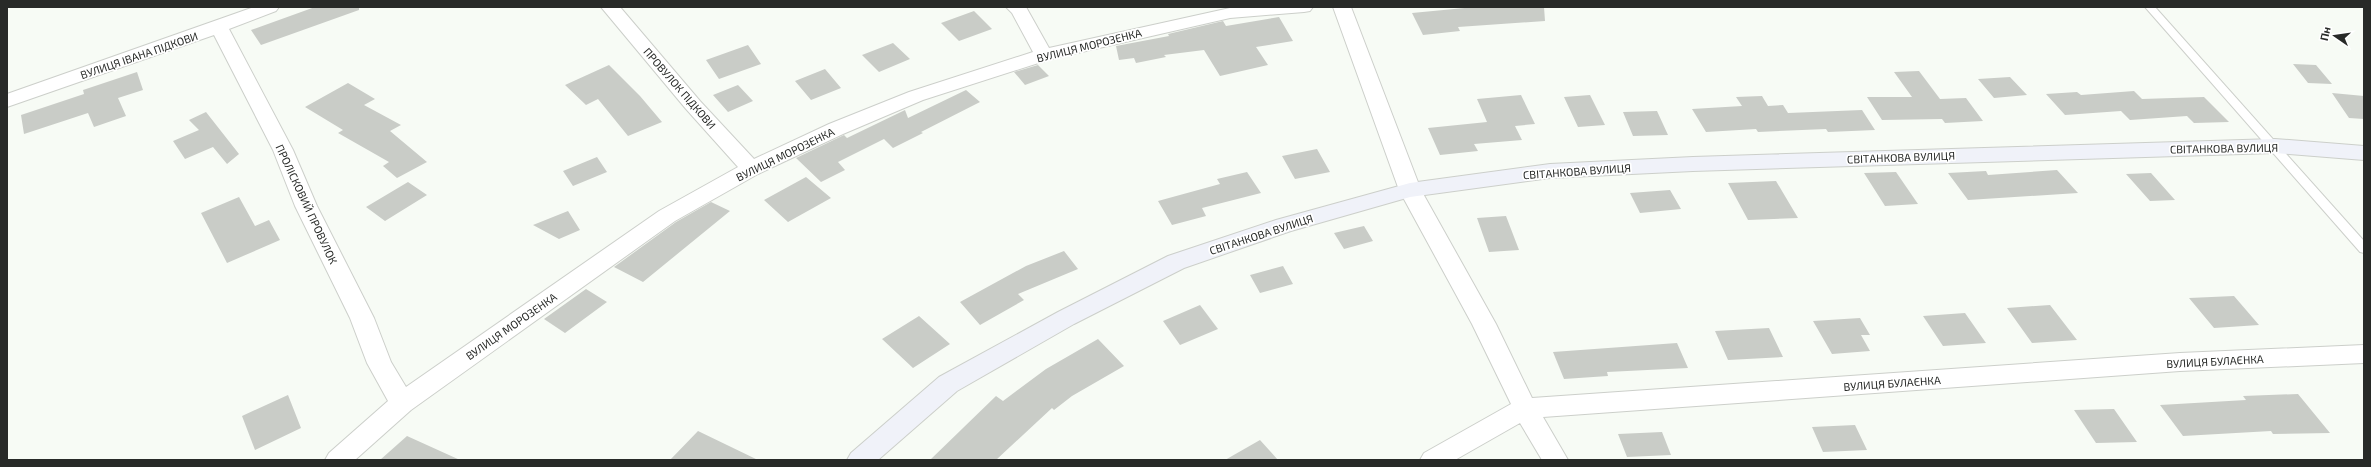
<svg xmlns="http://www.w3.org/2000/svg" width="2371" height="467" font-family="'Exo 2',sans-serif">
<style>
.building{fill:#c9ccc7}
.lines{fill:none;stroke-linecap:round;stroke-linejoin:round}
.lane-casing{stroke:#cccfca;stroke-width:2}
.street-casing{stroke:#cccfca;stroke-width:2}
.secondary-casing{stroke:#cccfca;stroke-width:2}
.lane{fill:#fff;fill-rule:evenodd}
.street{fill:#fff;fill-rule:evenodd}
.secondary{fill:#f0f2f9;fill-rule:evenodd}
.labels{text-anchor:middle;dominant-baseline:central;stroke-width:3.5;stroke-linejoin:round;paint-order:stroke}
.street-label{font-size:11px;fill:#282a28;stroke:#fff}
</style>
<rect width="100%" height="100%" fill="#f7fbf5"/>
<path class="building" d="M315,7H359V10L261,45L251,30Z
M1475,7H1544L1545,21L1458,27L1460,31L1423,35L1412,13Z
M974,11L992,29L959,41L941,23Z
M1279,17L1293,41L1256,47L1268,65L1220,76L1204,50L1164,55L1166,57L1136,63L1134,58L1119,60L1116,46L1169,36L1168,34L1223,21L1226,26Z
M893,43L910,59L879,72L862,55Z
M748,45L761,64L719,79L706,60Z
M2293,64L2316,65L2332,84L2308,83Z
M609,65L640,96L662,122L628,136L598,99L586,105L565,85Z
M1038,65L1049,76L1025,85L1014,72Z
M825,69L841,88L811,100L795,81Z
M1919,71L1940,99L1966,98L1983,121L1945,123L1942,119L1882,120L1867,97H1912L1894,72Z
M137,72L143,90L118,98L126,116L94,127L88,113L24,134L21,115L84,94L83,90Z
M2010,77L2027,95L1994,98L1978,79Z
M348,83L375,99L364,105L401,125L390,131L427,162L397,178L383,166L389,162L338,133L343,130L305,107Z
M738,85L753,101L728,112L713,95Z
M966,90L980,102L921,132L923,133L893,148L884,139L838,162L845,170L821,182L796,158L844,135L847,138L905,110L908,118Z
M2134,91L2142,99L2204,97L2229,122L2194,123L2187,116L2130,120L2121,111L2065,115L2046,94L2077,92L2081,95Z
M2332,93L2364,96V119L2349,118Z
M1521,95L1535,124L1515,126L1522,140L1474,144L1478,151L1440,155L1428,128L1487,122L1477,99Z
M1590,95L1605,125L1578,127L1564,97Z
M1762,96L1768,106L1783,105L1788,113L1862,110L1875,130L1828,132L1826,129L1758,132L1756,129L1706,132L1692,109L1742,106L1736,97Z
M1657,111L1668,135L1633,136L1623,112Z
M206,112L239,154L227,164L213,147L185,159L173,141L199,130L189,120Z
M1317,149L1330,172L1295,179L1282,156Z
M597,157L607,172L573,186L563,171Z
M2057,170L2078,193L1968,200L1948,173L1986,171L1988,175Z
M1247,172L1261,193L1202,208L1206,216L1172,225L1158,201L1220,184L1217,179Z
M1896,172L1918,204L1885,206L1864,173Z
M2151,173L2175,200L2150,201L2126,174Z
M806,177L831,198L788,222L764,200Z
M1776,181L1798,218L1748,220L1728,183Z
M408,182L427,195L385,221L366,207Z
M1670,190L1681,209L1640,213L1630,193Z
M239,197L255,226L269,220L280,240L227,263L201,213Z
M711,202L730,211L643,282L614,267L676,222Z
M568,211L580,230L559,239L533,225Z
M1506,216L1519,250L1489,252L1477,218Z
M1364,226L1373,241L1344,249L1334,233Z
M1064,251L1078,269L1018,294L1024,300L980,325L960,302L1026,266Z
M1283,266L1293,284L1260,293L1250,275Z
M586,289L607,302L565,333L544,319Z
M2234,296L2259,325L2214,328L2189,298Z
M1200,305L1218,329L1180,345L1163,321Z
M2050,305L2077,340L2032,343L2007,308Z
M1965,313L1986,343L1943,346L1923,316Z
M919,316L950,344L913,368L882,339Z
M1860,318L1870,335H1861L1870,351L1832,354L1813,321Z
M1769,328L1783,357L1728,360L1715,331Z
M1098,339L1124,366L1072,396L1054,410L1052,408L996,460H930L996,396L1003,401L1046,369Z
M1677,343L1688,368L1607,372L1608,376L1564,379L1553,352Z
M2298,394L2330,433L2273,434L2271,431L2183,436L2160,405L2246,400L2243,396Z
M288,395L301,428L255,450L242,416Z
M2114,409L2137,442L2096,443L2074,410Z
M1855,425L1867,450L1823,452L1812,427Z
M698,431L758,460H670Z
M1662,432L1671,455L1627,457L1618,434Z
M407,436L460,460H380Z
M1260,440L1278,460H1225Z"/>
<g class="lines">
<g class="lane-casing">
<path id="lane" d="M2145,7H2155L2364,241V253L2360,252Z"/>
</g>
<g class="street-casing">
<path id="street" d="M254,7H279L276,11L229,29L293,150L317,206L374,318L391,362L406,387L659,211L738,167L686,109L601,7H620L700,101L754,159L829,124L909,92L1033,52L1012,13L1006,7H1026L1049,48L1230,8L1313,7L1310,11L1304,12L1230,18L1051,59L923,100L843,134L758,174L675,221L411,410L355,460H325L329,453L388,401L367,363L350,318L295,206L273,150L214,35L7,107V94Z
M1333,7H1351L1421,190L1496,324L1532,398L2180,353L2364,345V363L2180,371L1543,417L1568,460H1542L1520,423L1455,460H1420L1424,453L1511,404L1472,324L1399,190Z"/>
</g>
<g class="secondary-casing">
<path id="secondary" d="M2275,139L2364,146V160L2275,153L1693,171L1550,178L1410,197L1291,231L1184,268L1074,324L957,391L878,460H847L851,453L939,377L1058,312L1168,256L1276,220L1410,183L1550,164L1693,157Z"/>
</g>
<use href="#lane" class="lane"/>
<use href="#street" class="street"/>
<use href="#secondary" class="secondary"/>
</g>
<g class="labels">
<g class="street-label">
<text transform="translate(1089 45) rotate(-14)">ВУЛИЦЯ МОРОЗЕНКА</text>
<text transform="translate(139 55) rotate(-19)">ВУЛИЦЯ ІВАНА ПІДКОВИ</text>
<text transform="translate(680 88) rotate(49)">ПРОВУЛОК ПІДКОВИ</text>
<text transform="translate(2224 148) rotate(-1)">СВІТАНКОВА ВУЛИЦЯ</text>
<text transform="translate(785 154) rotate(-26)">ВУЛИЦЯ МОРОЗЕНКА</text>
<text transform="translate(1901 157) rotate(-2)">СВІТАНКОВА ВУЛИЦЯ</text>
<text transform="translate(1577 171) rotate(-4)">СВІТАНКОВА ВУЛИЦЯ</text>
<text transform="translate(307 204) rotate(65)">ПРОЛІСКОВИЙ ПРОВУЛОК</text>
<text transform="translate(1261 234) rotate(-18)">СВІТАНКОВА ВУЛИЦЯ</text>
<text transform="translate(511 326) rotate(-35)">ВУЛИЦЯ МОРОЗЕНКА</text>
<text transform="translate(2215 361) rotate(-3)">ВУЛИЦЯ БУЛАЄНКА</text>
<text transform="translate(1892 383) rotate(-4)">ВУЛИЦЯ БУЛАЄНКА</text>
</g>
</g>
<rect width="2371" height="467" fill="none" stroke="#282a28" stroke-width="16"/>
<g transform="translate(2335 36) rotate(283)" stroke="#ffffff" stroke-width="3" paint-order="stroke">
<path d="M0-3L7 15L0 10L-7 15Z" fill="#282a28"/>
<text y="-6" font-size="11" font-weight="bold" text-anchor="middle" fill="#282a28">Пн</text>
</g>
</svg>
